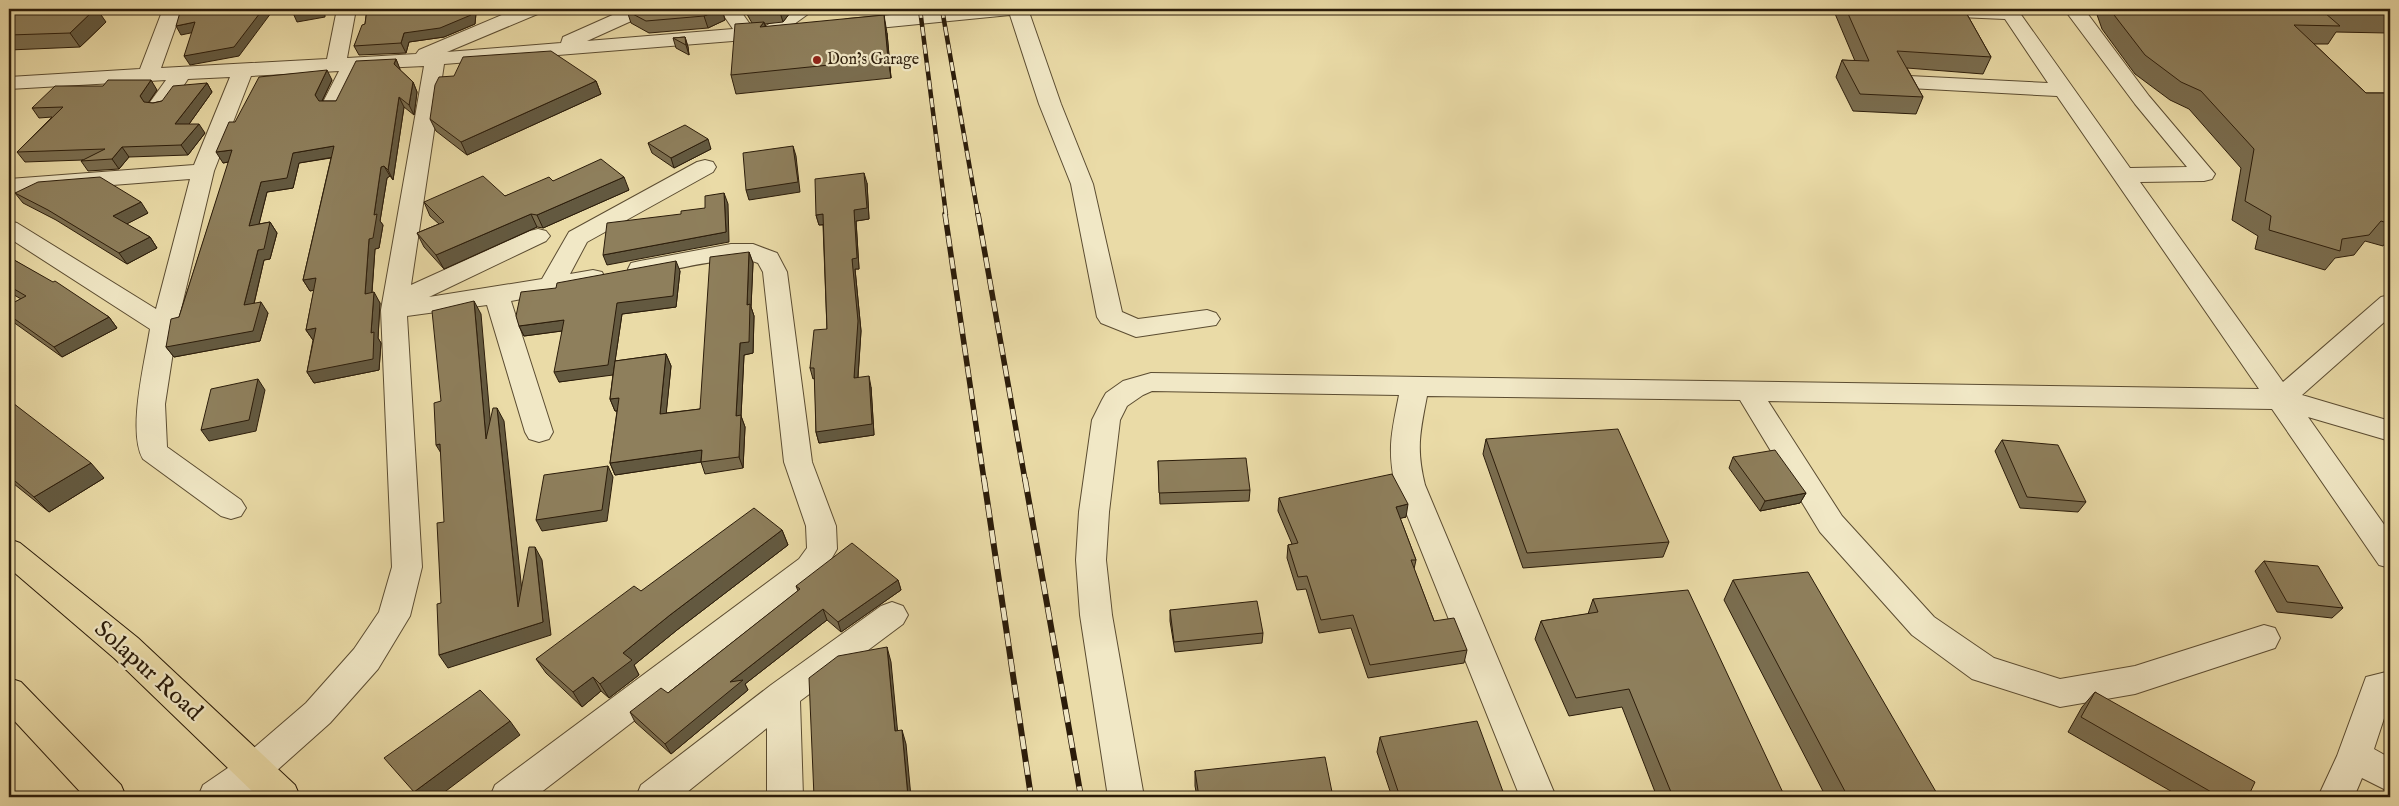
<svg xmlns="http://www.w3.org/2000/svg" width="2399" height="806" font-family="'IM FELL English',serif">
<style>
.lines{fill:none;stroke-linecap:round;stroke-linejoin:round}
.minor-casing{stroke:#5b4c31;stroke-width:2}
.highway-casing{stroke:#2b1c0a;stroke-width:2}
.minor{fill:#f1e8c6;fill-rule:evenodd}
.highway{fill:#eadba7;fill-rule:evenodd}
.rail-far2-casing{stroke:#2b1c0a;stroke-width:4.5}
.rail-far1-casing{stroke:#2b1c0a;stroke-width:5.5}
.rail-casing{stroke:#2b1c0a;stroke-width:6}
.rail-far2{stroke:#f1e8c6;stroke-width:3;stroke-dasharray:9;stroke-linecap:butt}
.rail-far1{stroke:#f1e8c6;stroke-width:4;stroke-dasharray:11;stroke-linecap:butt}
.rail{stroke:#f1e8c6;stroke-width:4.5;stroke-dasharray:13;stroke-linecap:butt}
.wall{fill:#7a6d4f;stroke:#2b1c0a}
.shaded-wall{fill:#635940;stroke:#2b1c0a}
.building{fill:#8e7f5c;stroke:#2b1c0a}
.poi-dot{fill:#8f2418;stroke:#f1e8c6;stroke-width:2}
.labels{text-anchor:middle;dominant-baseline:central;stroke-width:4.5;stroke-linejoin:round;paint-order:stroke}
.far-poi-label{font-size:16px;fill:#2b1c0a;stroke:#f1e8c6;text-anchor:start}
.near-street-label{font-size:24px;fill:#2b1c0a;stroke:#f1e8c6}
</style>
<rect width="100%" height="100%" fill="#eadba7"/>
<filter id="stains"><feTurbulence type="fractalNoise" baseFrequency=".004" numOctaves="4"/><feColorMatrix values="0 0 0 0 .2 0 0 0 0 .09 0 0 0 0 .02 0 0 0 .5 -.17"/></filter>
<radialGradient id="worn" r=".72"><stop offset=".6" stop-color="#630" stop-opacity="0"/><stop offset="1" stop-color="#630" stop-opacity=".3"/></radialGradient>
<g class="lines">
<g class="minor-casing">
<path id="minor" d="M163,9H182L161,68L327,59L337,9H356L347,58L416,54L419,50L516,9H543L540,13L447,52L561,43L563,37L626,9H652L649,13L587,41L733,29L722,13L725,9H743L742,13L752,27L766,26L792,9H815L779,35L770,38L444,64L411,285L530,231L538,229L546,231L550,236L546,241L429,297L542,279L569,232L697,162L705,160L713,162L716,167L713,172L587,242L570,274L593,270L602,272L605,278L602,284L511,301L553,432L549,439L539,442L529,439L525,432L487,305L407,316L422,567L410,616L378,669L330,723L265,781L244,797H198L203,785L241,759L306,703L354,649L379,612L392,567L381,310L424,66L360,69L344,104L341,109L333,110L325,109L322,104L339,71L251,76L214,171L177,326L165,404L167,447L241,500L246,508L241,516L231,519L221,516L143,459C127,432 145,361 150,329L9,238V221L17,223L156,309L190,179L9,193V179L194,165L230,77L188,79L167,110L159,111L151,110L148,105L166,80L9,89V77L140,69Z
M955,9H1028L1061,104L1093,184L1122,312L1138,319L1207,310L1216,313L1220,319L1216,325L1136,337L1101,323L1097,317L1071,184L1039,104L1010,15L848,31L841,29L838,25L841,21L848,19Z
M1902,9H2017L2130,168L2187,167L2135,104L2064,9H2084L2149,96L2215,174L2212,179L2204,181L2140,182L2283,382L2381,297L2390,295V317L2302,395L2390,421V441L2308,417L2390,533V568L2379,565L2272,409L1768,401L1842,516L1934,617L1994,658L2060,679L2135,666L2264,625L2275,628L2280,638L2275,648L2135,694L2060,707L1972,679L1912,635L1820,532L1740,400L1427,396C1420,432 1416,449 1425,485L1556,797H1520L1395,485C1387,448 1392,431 1399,395L1152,391L1143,395L1127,406L1120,420L1109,512L1106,560L1112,615L1144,797H1108L1080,615L1076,560L1079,512L1092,420L1102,400L1106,393L1123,381L1151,373L2259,389L2057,96L1909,88L1902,86L1899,82L1902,78L1909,76L2048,83L2005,19L1912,15L1905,13Z
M731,244H753L777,253L787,272L812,462L836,526L837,549L821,577L535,797H490L495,785L799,559L807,548L806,526L784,462L763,272L758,263C733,253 669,271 640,277L631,275L628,269L631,263L640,261Z
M892,602L903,606L908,615L903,624L800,701L803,797H767V728L681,797H636L641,785L771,685L881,606Z
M2390,671V700L2374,749L2390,758V792L2362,778L2354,797H2318L2337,756L2366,677Z"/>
</g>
<g class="highway-casing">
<path id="highway" d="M9,539L20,543L138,638L295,785L300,797H258L114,658L9,568Z
M9,678L21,682L121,785L126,797H85L9,715Z"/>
</g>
<use href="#minor" class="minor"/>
<use href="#highway" class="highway"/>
<g class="rail-far2-casing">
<path id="rail-far2" d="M920,9L946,215
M942,9L978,215"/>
</g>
<g class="rail-far1-casing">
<path id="rail-far1" d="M945,214L984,480
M978,214L1025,480"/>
</g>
<g class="rail-casing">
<path id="rail" d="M984,479L1031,797
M1025,479L1081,797"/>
</g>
<use href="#rail-far2" class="rail-far2"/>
<use href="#rail-far1" class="rail-far1"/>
<use href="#rail" class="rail"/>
</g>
<path class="wall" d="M367,9H494V10L476,13L475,24L444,37L409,42L406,53L359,55L354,46L365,24Z
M605,9H622L613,13Z
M722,9L725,20L708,28L649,33L631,23L627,11Z
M744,9H793L783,22L765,24L766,27L887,33L891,78L736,94L731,75L752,23Z
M1833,9H1964L1991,57L1983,74L1907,68L1923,97L1916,114L1853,111L1836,77L1842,60L1855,61Z
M2095,9H2390V36L2387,33L2336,32L2328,44H2314L2366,93H2390V236L2383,246L2365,241L2354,255L2335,258L2325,270L2255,249L2258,236L2232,220L2241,168L2189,109L2170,100L2135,74L2102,29Z
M9,14L106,22L80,47L9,50Z
M685,37L688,47L689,55L676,48L673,38Z
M396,59L400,70L413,82L417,92L414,115L404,107L393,180L390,176L387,178L380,221L383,225L379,248L375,249L372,293L380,303L378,338L381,343L379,370L314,383L307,372L313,340L306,330L314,290L310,291L303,280L331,158L299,163L293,188L267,192L259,224L270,222L277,233L270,259L264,260L254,304L268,313L260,341L174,357L166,347L179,317L229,162L223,163L235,122L332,80L322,101H336Z
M596,81L601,94L467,155L436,131L430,119Z
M207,83L212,92L189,124L205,133L188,155L129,157L119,169L88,171L81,161L83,160L25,162L17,152L52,117L39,118L32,108L157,90L148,103H153L162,101Z
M648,143L711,149L674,168L652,153Z
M553,181L629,190L543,228L537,227L444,269L424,247L417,233L439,224L430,216L424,202L505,196Z
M867,183L869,219L856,221L859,269H855L861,331L858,378L871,387L874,435L819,443L816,432L815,378L813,379L810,368L827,329L823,225H819L816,215Z
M15,193L148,213L126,224L150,237L157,248L127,264L56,220L23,203Z
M749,252L753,263L751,307L754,316L753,353L744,355L741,416L745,427L743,468L705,474L701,462L615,475L610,463L617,411H615L610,399L613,374L559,382L562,331L524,336L519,326L556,288L680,271L676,307L622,314L615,361L666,354L671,366L666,413L700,409Z
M9,257L109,317L117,328L62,357L9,319V305L21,299L9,292Z
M9,400L104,478L49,512L9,480Z
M1486,439L1669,542L1663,557L1523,568L1483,454Z
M2002,440L2086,502L2078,512L2020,508L1995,451Z
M1733,457L1806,493L1800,503L1760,511L1729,468Z
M1158,461L1250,490L1249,501L1160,504Z
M1279,498L1406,517L1400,518L1416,560L1414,569L1434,621L1467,650L1464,663L1368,678L1351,628L1319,633L1306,589L1297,590L1287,558L1288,545L1292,544L1278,511Z
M782,530L788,545L677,630L634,665L639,675L609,698L601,691L582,707L546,673L536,659L641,591Z
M2264,561L2343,608L2332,618L2277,612L2255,571Z
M898,580L901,590L841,632L827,620L745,684L748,690L671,754L635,722L630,712L668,693L798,591L796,586Z
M1733,580L1939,797H1826L1724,600Z
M1593,599L1785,797H1657L1622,707L1569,716L1535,639L1541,621L1588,614Z
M1170,610L1263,633L1262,643L1175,652L1170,621Z
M2095,692L2248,797H2181L2068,732L2082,707Z
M1380,737L1505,797H1392L1377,752Z
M1195,771L1333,797H1197L1195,786Z"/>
<path class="shaded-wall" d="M95,9H97L106,22L80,47L70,33Z
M263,9H274L239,56L190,65L184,56Z
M318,9H325V17L297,22L293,13Z
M471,9H494V10L476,13L475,24L444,37L409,42L406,53L401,43L404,33Z
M611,9H622L613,13Z
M722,9L725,20L708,28L704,16Z
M779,9H793L783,22Z
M884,15L887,33L891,78L888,59Z
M195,22L200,31L181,35L176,26Z
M764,22L769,40L760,27Z
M685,37L688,47L689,55L686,45Z
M396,59L400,69L399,74L394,64Z
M327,70L332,80L320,105L315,95Z
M151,80L157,90L146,106L140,96Z
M596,81L601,94L467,155L461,142Z
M413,82L417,92L414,115L409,105Z
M207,83L212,92L182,134L175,124Z
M399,97L404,107L393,180L388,170Z
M199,124L205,133L188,155L181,145Z
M708,139L711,149L674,168L671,158Z
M334,146L340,156L299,163L293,188L267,192L256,236L249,226L261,182L293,153Z
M793,146L796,156L800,192L749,200L746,190Z
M122,147L129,157L119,169L112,159Z
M232,150L238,160L223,163L216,152Z
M384,166L390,176L387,178L380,221L383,225L379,248L375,249L371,304L365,294L369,239L374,215L381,167Z
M864,173L867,183L869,219L856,221L859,269H855L861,331L857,389L854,378L852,259L854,210Z
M624,177L629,190L543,228L537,215Z
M724,193L728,204L729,242L607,265L603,255L726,232Z
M141,202L148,213L121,227L113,216Z
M531,214L537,227L444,269L436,255Z
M823,214L826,224L819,225L816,215Z
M270,222L277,233L270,259L264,260L251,316L244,305L258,250Z
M150,237L157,248L127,264L119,253Z
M749,252L753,263L751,307L754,316L753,353L744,355L741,416L745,427L743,468L739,457L736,416L740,343L747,305Z
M676,261L680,271L676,307L622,314L613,375L559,382L554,372L617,303Z
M316,278L323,288L310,291L303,280Z
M374,292L380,303L378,338L381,343L379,370L314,383L307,372L371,333Z
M474,301L481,314L493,452L486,439Z
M261,302L268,313L260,341L174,357L166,347Z
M109,317L117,328L62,357L54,347Z
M564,320L569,330L524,336L519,326Z
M316,328L322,338L313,340L306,330Z
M666,354L671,366L665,426L660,414Z
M869,376L871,387L874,435L819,443L816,432Z
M258,379L265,390L256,431L209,441L201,430Z
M619,398L624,410L615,411L610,399Z
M497,408L504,421L525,620L518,607Z
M440,444L444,458L436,445Z
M702,450L701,462L615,475L610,463Z
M91,463L104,478L49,512L34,497Z
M608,466L613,477L607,521L542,531L536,520Z
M1806,493L1800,503L1760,511L1765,501Z
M1408,504L1406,517L1394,520L1396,507Z
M782,530L788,545L677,630L634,665L639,675L609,698L600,684L623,653L670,615Z
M535,547L542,560L551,635L448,668L439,655L543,622Z
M898,580L901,590L841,632L838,622Z
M823,609L827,620L745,684L748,690L671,754L665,744L730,682Z
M887,647L891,662L899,746L895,731Z
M593,677L601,691L582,707L573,692Z
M510,721L520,735L438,797H419L414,792Z
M902,730L906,744L911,797H908Z"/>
<path class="building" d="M64,9H95L70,33L9,35V14L59,12Z
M181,9H263L234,47L184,56L195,22L176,26Z
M295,9H318L293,13Z
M367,9H471V15L440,28L404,33L401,43L354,46L362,25L365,24Z
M632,9H721L704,16L646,21L627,11Z
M748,9H774L749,11Z
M1846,9H1964L1991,57L1897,51L1923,97L1860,94L1842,60L1869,61Z
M2110,9H2390V14L2325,13L2340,26L2294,25L2366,93H2390V224L2381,221L2369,235L2342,239L2340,251L2269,230L2271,216L2245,201L2254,149L2201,91L2181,82L2145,55L2111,11Z
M884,15L888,59L731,75L735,24L764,22L760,27Z
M685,37L686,45L673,38Z
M551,51L596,81L461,142L430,119L435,85L439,77L454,76L463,57Z
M396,59L394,64L413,82L409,105L399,97L388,170L384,166L381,167L374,215L377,214L373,238L369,239L365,294L374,292L371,333L374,332L373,359L307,372L316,328L306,330L316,278L303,280L334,146L293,153L287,178L261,182L249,226L270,222L264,249L258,250L244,305L261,302L253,331L166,347L171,319L179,317L232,150L216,152L229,122H235L259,77L327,70L315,95L319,101H336L356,61Z
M108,80H151L140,96L144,102L153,103L162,101L173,86L207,83L175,124H199L181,145L122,147L112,159L81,161L105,149L17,152L63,107L32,108L55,86H103Z
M685,125L708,139L671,158L648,143Z
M793,146L798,182L746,190L743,153Z
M601,159L624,177L537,215L531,214L436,255L417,233L444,222L424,202L483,176L505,196L549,177L553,181Z
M864,173L867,208L854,210L857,258L852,259L858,321L854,378L869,376L872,424L816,432L814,368H810L814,330L827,329L823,214L816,215L815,179Z
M100,177L141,202L113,216L150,237L119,253L48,210L15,193L38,182Z
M724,193L726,232L603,255L607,223L681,214V211L705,208V196Z
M749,252L747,305L750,304L749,342L740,343L736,416L741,415L739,457L701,462L702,450L610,463L619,398L610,399L615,361L666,354L660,414L700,409L710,257Z
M9,257L53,282L55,281L109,317L54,347L9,315V305L26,296L9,286Z
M676,261L673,296L617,303L608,365L554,372L564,320L519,326L516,316L521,292L556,288L557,283Z
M474,301L486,439L493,408H497L518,607L529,547H535L543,622L439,655L437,604L441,603L437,523L444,522L440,444L436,445L434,403L441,401L432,311Z
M258,379L249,420L201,430L211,389Z
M9,400L91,463L34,497L9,476Z
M1618,429L1669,542L1527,553L1486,439Z
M2002,440L2058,445L2086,502L2027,497Z
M1775,450L1806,493L1765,501L1733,457Z
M1246,458L1250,490L1159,493L1158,461Z
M608,466L602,510L536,520L544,475Z
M1392,474L1408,504L1396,507L1416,560H1411L1434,621L1454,618L1467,650L1370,665L1353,615L1321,620L1307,576L1298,577L1288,545L1298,543L1279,498Z
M754,508L782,530L670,615L623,653L632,660L600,684L593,677L573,692L536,659L634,586L641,591Z
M852,543L898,580L838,622L823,609L730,682L743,680L665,744L630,712L661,688L668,693L800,589L796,586Z
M2264,561L2318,566L2343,608L2287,602Z
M1808,572L1939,797H1848L1733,580Z
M1688,590L1785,797H1673L1629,689L1576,698L1541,621L1598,612L1593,599Z
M1257,601L1263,633L1174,642L1170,610Z
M887,647L895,731L902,730L908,797H814L809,678L838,656Z
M480,690L510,721L414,792L384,758Z
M2095,692L2255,782L2248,797H2220L2081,717Z
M1477,721L1505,797H1400L1380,737Z
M1325,757L1333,797H1199L1195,771Z"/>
<circle class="poi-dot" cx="817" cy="60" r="5"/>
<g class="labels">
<g class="far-poi-label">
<text x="827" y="60">Don’s Garage</text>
</g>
<g class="near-street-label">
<text transform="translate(148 671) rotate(42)">Solapur Road</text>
</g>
</g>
<rect width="2399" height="806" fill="none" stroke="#eadba7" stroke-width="30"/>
<rect x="10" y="10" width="2379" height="786" fill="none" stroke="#2b1c0a" stroke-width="2.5"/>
<rect x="15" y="15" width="2369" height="776" fill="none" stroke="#2b1c0a"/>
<rect width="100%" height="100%" filter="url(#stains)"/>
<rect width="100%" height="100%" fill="url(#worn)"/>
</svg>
